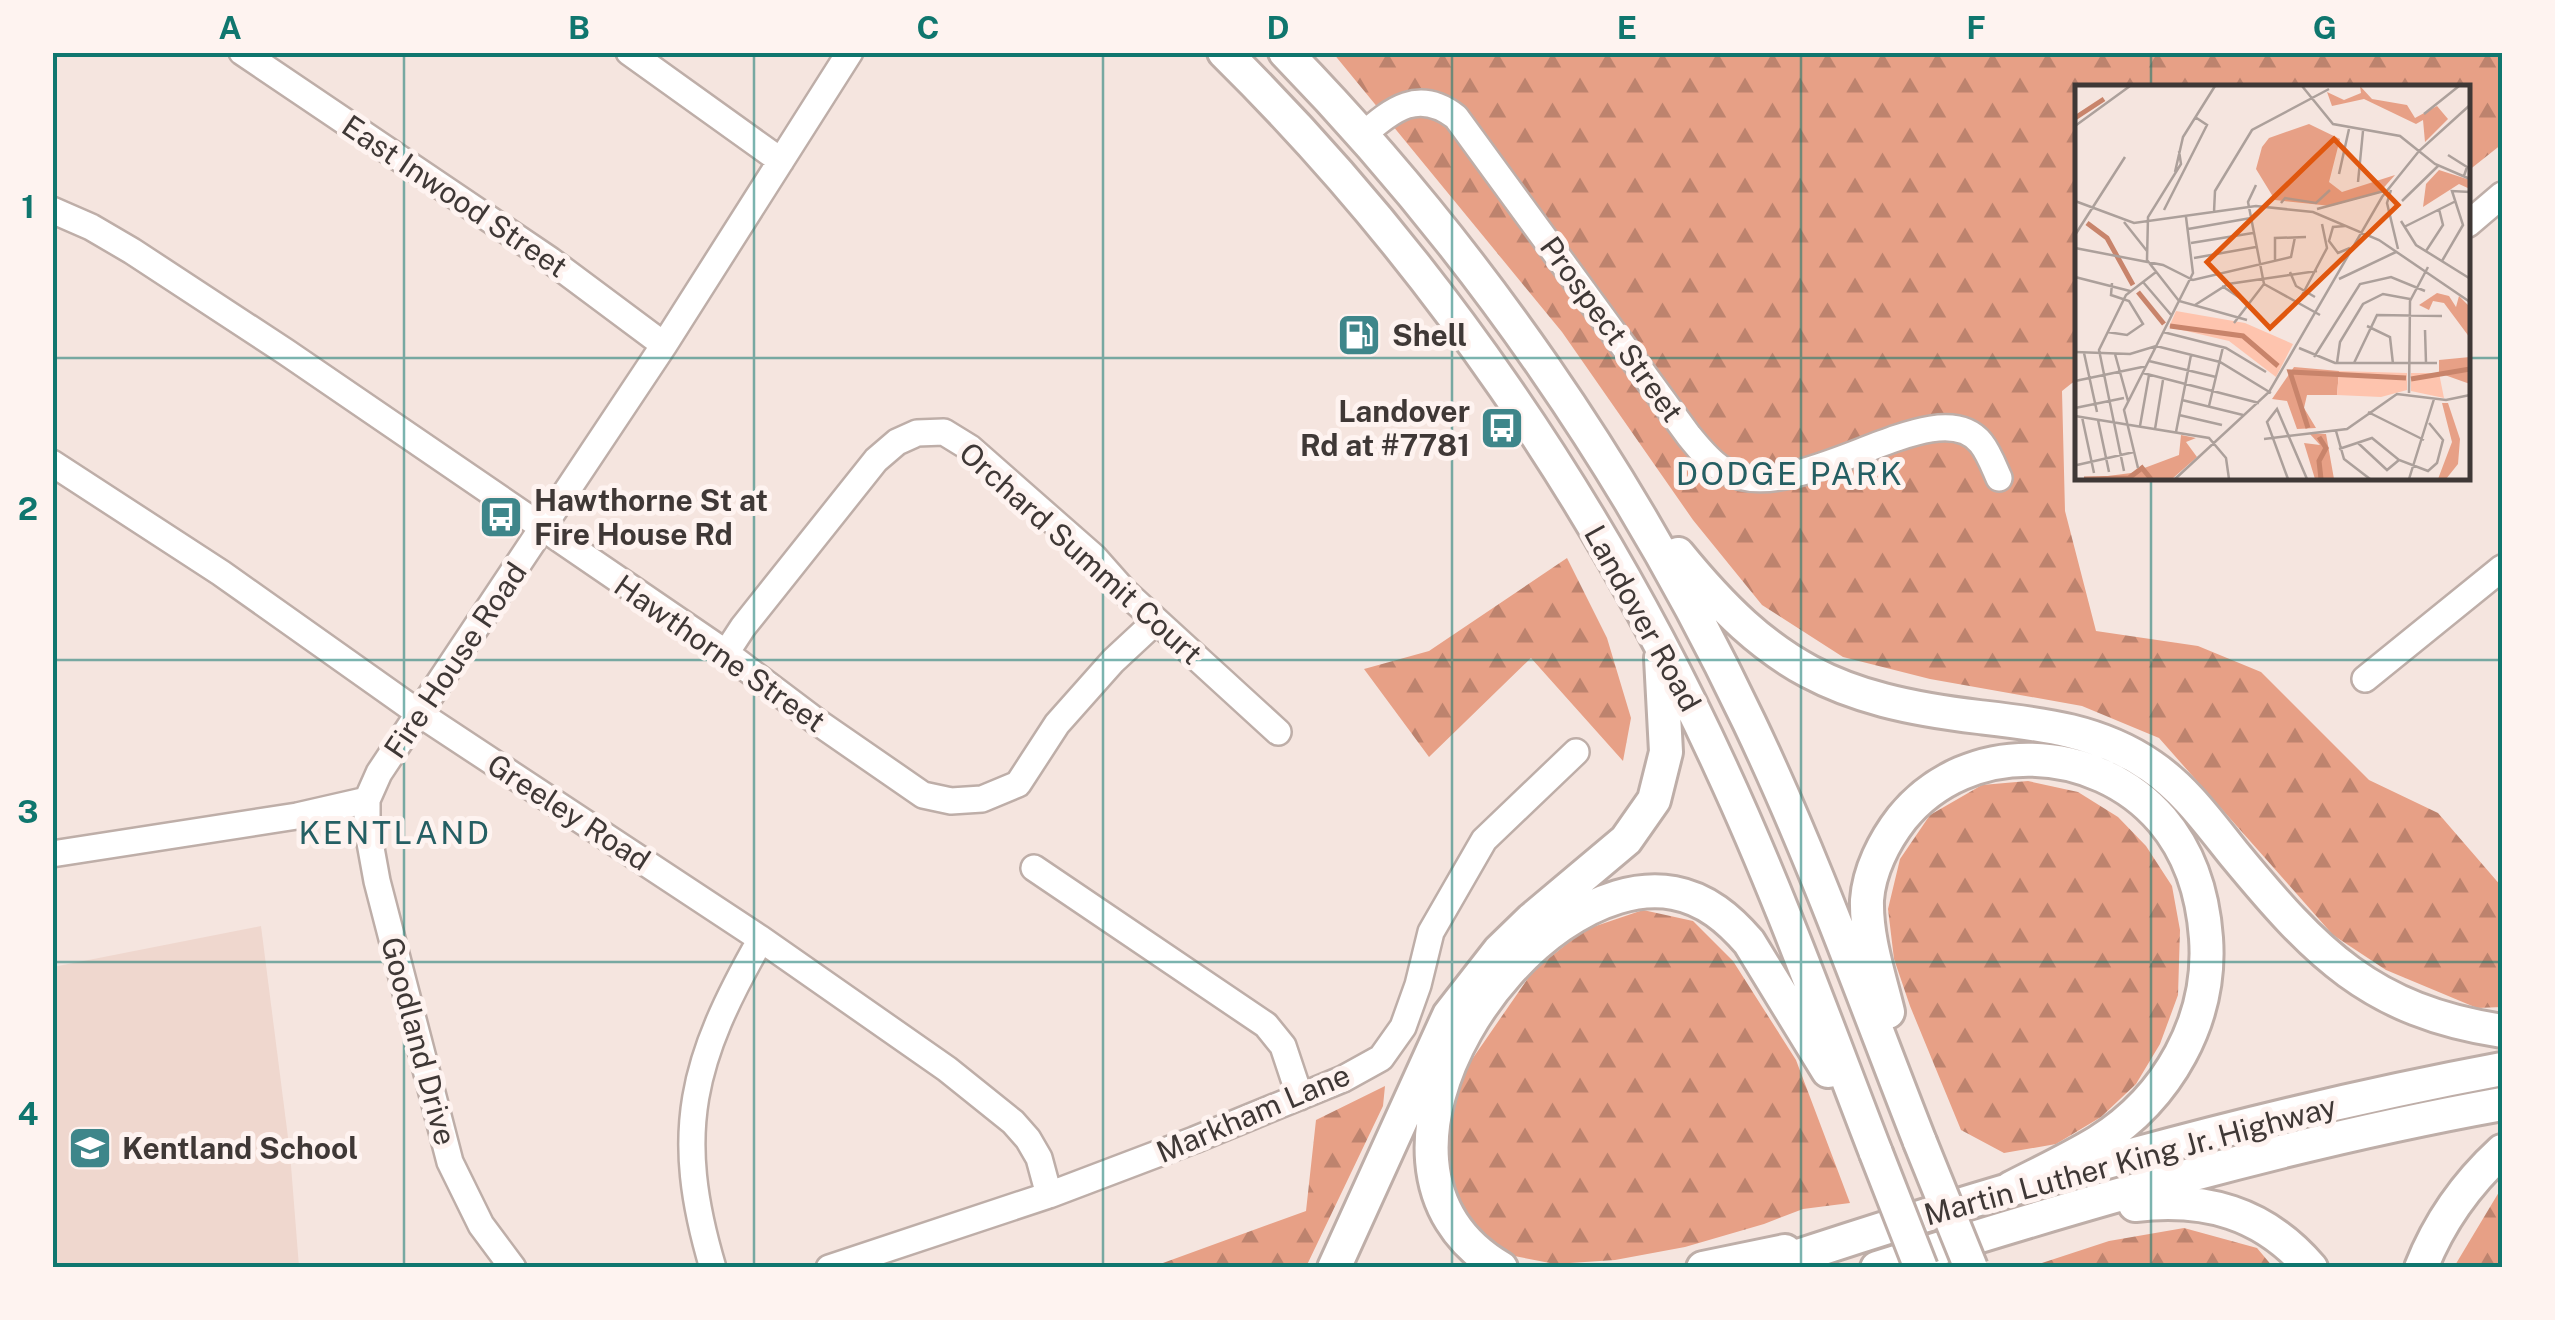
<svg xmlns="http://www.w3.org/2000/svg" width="2555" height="1320" font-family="'Public Sans',sans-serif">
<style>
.built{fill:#efd7ce}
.forest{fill:url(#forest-firs)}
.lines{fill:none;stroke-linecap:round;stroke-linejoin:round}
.minor-casing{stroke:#beaea8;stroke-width:30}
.major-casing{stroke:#beaea8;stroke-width:38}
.minor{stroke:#fff;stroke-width:25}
.major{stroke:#fff;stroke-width:32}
.major-bridge-casing{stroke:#beaea8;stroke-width:38;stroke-linecap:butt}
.major-bridge{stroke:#fff;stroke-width:32}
.grid{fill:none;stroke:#0f766e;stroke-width:2.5;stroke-opacity:0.55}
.labels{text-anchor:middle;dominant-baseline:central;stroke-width:10;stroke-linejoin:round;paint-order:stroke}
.street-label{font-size:30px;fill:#3f3836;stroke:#fef3f0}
.poi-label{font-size:30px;font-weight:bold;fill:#3f3836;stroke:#fef3f0;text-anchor:start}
.neighbourhood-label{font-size:32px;letter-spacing:2.5px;fill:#255f63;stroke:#fef3f0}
.inset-river{fill:none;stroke:#c8846b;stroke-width:5}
.inset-road{fill:none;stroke:#aca09b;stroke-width:2.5}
.view{fill:#e0570e;fill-opacity:0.15;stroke:#e0570e;stroke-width:5}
.inset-edge{fill:none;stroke:#3f3836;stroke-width:5}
.neatline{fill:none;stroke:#0f766e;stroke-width:4}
.grid-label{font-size:32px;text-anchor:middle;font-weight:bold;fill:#0f766e}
</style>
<defs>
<pattern id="forest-firs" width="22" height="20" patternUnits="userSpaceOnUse" patternTransform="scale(2.5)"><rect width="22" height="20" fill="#e7a086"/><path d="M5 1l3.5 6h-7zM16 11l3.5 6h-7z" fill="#bd836e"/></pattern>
</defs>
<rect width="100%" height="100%" fill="#f5e5df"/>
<path class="built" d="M261,926L290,1153L299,1267H53V967Z"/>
<path class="forest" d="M1333,53H2502V144L2468,171V88H2078L2077,379L2062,391L2065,511L2096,631L2198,646L2261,672L2369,780L2438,813L2502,887V1007L2477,1008L2386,970L2333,935L2159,738L2082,706L1930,679L1843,657L1762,605L1693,520L1562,332Z
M1567,558L1607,638L1631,718L1623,761L1531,658L1429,757L1364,669L1429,651Z
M2028,781L2078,792L2118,817L2146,846L2172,886L2180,930L2178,995L2160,1044L2136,1084L2101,1117L2056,1144L2004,1153L1961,1130L1910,1006L1894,959L1888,909L1900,859L1930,815L1982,785Z
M1643,910L1693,921L1733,961L1796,1060L1850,1203L1803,1209L1764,1224L1685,1247L1615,1260L1555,1264L1509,1255L1474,1228L1453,1192L1447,1160L1450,1112L1464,1071L1533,971L1584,930Z
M1385,1086L1383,1106L1306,1267H1152L1306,1211L1316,1120Z
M2502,1187V1267H2454Z
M2184,1228L2257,1248L2273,1267H2030L2109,1241Z"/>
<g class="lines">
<g class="minor-casing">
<path id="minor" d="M242,52L550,260L664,345
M629,52L781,161
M1362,136C1392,109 1419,88 1456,117L1689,436C1699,448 1709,461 1722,469C1795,514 1935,385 1981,443C1989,453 1994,467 1999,478
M52,210L91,227L132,251L286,352L726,653L816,721L923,795L951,801L982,799L1018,784L1057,724L1113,661L1156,621
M2468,224L2502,195
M52,463L221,573L420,714L761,939L947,1069L1013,1122L1028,1139L1039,1158L1049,1195
M726,653L743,627L876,460L897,442L917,433L944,432L970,448L1094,557L1125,592L1278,732
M2365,679L2502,568
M52,854L297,816L367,800
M1034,868L1266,1025L1283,1046L1300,1097
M513,1268L481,1225L450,1162L377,881L367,826V800L379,773L664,345L850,52
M713,1268C672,1131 692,1060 761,939
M829,1268L1049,1195L1194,1140L1343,1079L1381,1058L1403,1027L1418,985L1431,932L1484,840L1576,752"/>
</g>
<g class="major-casing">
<path id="major" d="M1224,52C1431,256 1600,504 1721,768C1779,893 1826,1024 1876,1153
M1285,52C1475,247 1632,476 1749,722C1814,858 1865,1002 1920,1142
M1678,554C1770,667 1835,700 1979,717C2040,724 2099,730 2151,766C2185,789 2209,823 2234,854C2315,952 2370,1011 2502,1031
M1888,1012C1879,975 1866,938 1867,900C1869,871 1884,841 1902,818C1968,737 2096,743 2162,820C2190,853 2203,896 2206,938C2212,1020 2168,1098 2098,1142C2070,1159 2040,1173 2011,1188
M2135,1205C2205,1197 2263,1212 2311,1268
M1334,1268L1449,1015L1499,951L1532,919L1626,840L1654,800L1666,752L1661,658
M1501,1268C1322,1163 1529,866 1674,893C1706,899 1729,919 1749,942L1828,1071
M1703,1268L1785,1251
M1762,1268C2005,1187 2251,1116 2502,1069
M1877,1268C2082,1203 2291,1142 2502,1104
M2421,1268C2439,1222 2466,1184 2502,1151"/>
</g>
<use href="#minor" class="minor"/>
<use href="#major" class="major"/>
<g class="major-bridge-casing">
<path id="major-bridge" d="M1920,1142L1971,1268
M1876,1153L1921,1268"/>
</g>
<use href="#major-bridge" class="major-bridge"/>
</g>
<path class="grid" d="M404,52V1268M754,52V1268M1103,52V1268M1452,52V1268M1801,52V1268M2151,52V88M52,358H2078M2468,358H2502M2151,478V1268M52,660H2502M52,962H2502"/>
<defs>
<g id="fuel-square" transform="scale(2.25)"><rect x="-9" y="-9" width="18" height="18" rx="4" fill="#3e868a" stroke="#fef3f0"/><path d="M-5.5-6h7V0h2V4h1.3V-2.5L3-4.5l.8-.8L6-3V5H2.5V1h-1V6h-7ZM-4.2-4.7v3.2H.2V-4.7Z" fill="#fff"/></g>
<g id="bus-square" transform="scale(2.25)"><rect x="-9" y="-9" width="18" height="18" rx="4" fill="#3e868a" stroke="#fef3f0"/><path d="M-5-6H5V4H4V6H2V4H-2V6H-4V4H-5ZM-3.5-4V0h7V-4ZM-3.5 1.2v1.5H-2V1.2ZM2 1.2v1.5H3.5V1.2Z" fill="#fff"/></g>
<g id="school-square" transform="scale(2.25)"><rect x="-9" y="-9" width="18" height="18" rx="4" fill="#3e868a" stroke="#fef3f0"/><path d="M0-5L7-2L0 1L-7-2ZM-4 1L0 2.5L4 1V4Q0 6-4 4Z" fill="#fff"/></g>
</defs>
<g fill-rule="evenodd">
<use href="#fuel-square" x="1359" y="335"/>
<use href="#bus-square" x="1502" y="428"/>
<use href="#bus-square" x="501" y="517"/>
<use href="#school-square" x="90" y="1148"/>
</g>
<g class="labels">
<g class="street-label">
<text transform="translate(455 196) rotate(34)">East Inwood Street</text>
<text transform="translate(1612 329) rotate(54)">Prospect Street</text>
<text transform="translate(1081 553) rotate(42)">Orchard Summit Court</text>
<text transform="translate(1643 618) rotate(61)">Landover Road</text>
<text transform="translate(720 653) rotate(35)">Hawthorne Street</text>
<text transform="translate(455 660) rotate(-56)">Fire House Road</text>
<text transform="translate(569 812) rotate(33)">Greeley Road</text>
<text transform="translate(419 1041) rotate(75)">Goodland Drive</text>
<text transform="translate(1253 1113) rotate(-23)">Markham Lane</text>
<text transform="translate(2130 1160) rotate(-15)">Martin Luther King Jr. Highway</text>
</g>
<g class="poi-label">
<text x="1392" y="335">Shell</text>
<text x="1470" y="411" text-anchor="end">Landover<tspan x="1470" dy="34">Rd at #7781</tspan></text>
<text x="534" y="500">Hawthorne St at<tspan x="534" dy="34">Fire House Rd</tspan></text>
<text x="122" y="1148">Kentland School</text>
</g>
<g class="neighbourhood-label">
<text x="1790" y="473">DODGE PARK</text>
<text x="395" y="832">KENTLAND</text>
</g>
</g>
<g transform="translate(2075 85)">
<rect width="395" height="395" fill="#f5e5df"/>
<path d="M285,1L297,14L332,20L340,33L362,21L373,34L350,57L348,35L341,39L289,14L257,21L252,7L269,15L286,8ZM234,39L265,54L254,97L267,107L320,90L304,108L256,121L200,115L181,84L187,62L194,53ZM364,85L395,95V104L384,99L348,122L351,99ZM362,208L374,211L381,222L384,211L395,222V253L369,218L358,216L354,225L344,220ZM395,272V299L364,288V275ZM219,282L264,286L262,310H232L229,323L241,343L222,344L212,316L197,314ZM367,318H373L385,354L383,379L371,394H363L377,357ZM234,348L251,349L259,394H240L229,358L245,360ZM106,350L121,353L111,357L122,372L97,394H10L56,388L104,370Z" fill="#e7a086"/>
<path d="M101,226L170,238L218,259L201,292L154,256L94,242ZM264,286L332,288V305L306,312L262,310ZM336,288H364L369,313L336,306Z" fill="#fec4ae"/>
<path class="inset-river" d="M0,33L29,14M12,138L32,153L58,200M63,207L89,239M95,241L168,251L203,281M336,294L395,284M233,343L215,287L331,293M244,352L251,363L244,376L246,394M9,394L54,393L67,383L76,394"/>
<path class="inset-road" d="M227,1L258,39L325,51L360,79L395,94M349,29L384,1M0,41L55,1M104,66L106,79L73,132L72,175L104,216L172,235M373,70L392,82L389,91M100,87L108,52L140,1M264,89L274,44M283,97L288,46M316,105L312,118L323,164M0,116L59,138L181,121L238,127L304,155L395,217M327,116L363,81M206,118L210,113L241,118L255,105M242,124L309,106M89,125L132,40L120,32M139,127L140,106L177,45L254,4M326,136L341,160L394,193M49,137L72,166M270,141L258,142L254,156L263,168L275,163M329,142L381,116M113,144L176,133M0,150L50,72M116,158L178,148M0,163L88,180L118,195L216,172L220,152M351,166L368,140L364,124M119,173L181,162M200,175V153L231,152M367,176L388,140L377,106L395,107M215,187L221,201L240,212M0,192L55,206M264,194L321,167M68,197L97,231M189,199L245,230M147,201L174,219M224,216L252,163L247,139M120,220L153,199L242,186M159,238L189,199L173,117L181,100M292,241L315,252L318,279M350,245L351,278M32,247L52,250L68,239L54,216L36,210L37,198M88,247L151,263L191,287M224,263L260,278H362M0,267L55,269L81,261L145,277L196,308M9,268L22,327M40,269L53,316M239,272L285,199L316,192L350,206M74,276L141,292M262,278L265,257L288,219L308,209L335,214M279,278L302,230L367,231M68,288L184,318M0,296L72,281M334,308L335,216L353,182M107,315L168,330M134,321L148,262M0,323L49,313M293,327L349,355M104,330L147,340M0,331L134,353L151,373L154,394M7,332L19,388M23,335L34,387M65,341L74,290M80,344L88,295M261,346L269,374L295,394M101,347L116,270M189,354L272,344L322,309L371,315L395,310M283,358L312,385L324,375M264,364L297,353L324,375L353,386L362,378L368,355L354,338M2,380L59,367M63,383L49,325L118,188L111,132M49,386L24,265L51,210L81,187M100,394L194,307L307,112L344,66L395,20M213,394L192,337L202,324L232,394M334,394L359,314"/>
<path class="view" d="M259,54L323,120L195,243L132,177Z"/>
<rect width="395" height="395" class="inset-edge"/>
</g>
<rect width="2555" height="1320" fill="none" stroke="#fef3f0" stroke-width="110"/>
<rect x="55" y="55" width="2445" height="1210" class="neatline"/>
<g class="grid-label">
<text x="230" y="39">A</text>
<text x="579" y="39">B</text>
<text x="928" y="39">C</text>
<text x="1278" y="39">D</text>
<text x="1627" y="39">E</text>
<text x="1976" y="39">F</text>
<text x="2325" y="39">G</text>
<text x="28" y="218">1</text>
<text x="28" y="520">2</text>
<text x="28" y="823">3</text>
<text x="28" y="1125">4</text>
</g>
</svg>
